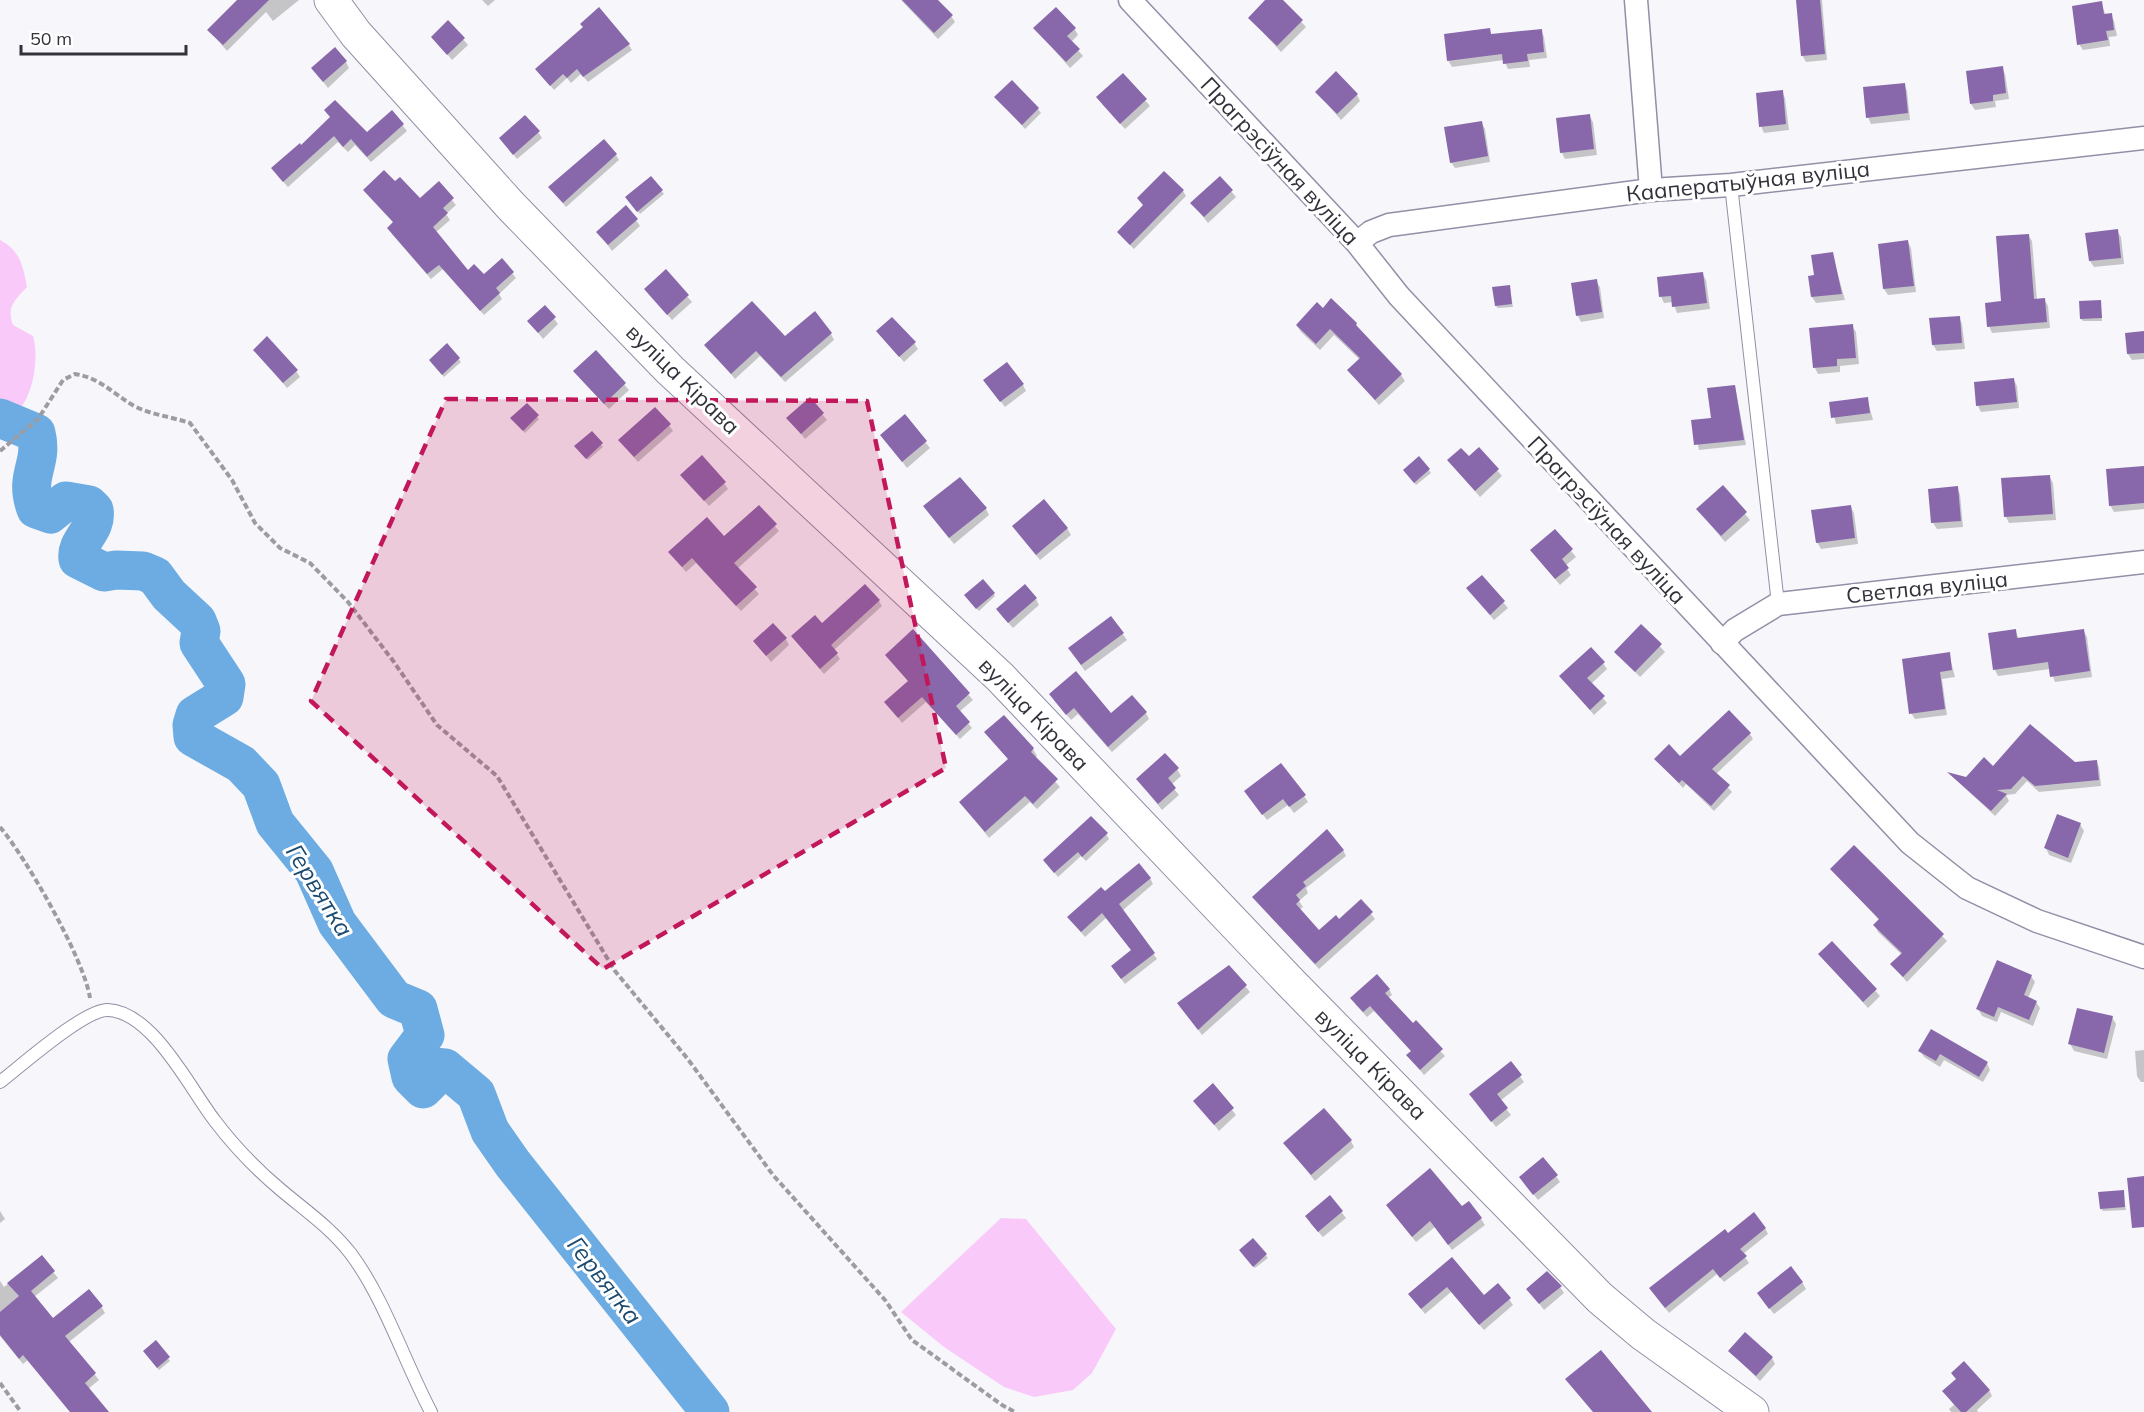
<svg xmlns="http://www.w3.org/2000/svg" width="2144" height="1412" font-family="Mulish,sans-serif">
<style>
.green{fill:#f9c9f9}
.shadow{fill:#0003}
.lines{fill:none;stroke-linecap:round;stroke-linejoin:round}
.river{stroke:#6cace2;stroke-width:39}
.building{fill:#8868aa}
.lane-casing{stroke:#9090a6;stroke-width:14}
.street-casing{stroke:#9090a6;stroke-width:25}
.secondary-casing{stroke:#9090a6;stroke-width:35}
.path{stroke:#9c9ca3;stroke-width:4;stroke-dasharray:6 3;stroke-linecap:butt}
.lane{stroke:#fff;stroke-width:12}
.street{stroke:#fff;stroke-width:22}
.secondary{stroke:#fff;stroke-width:33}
.marked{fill:#c2185b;fill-opacity:0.2;stroke:#c2185b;stroke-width:4.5;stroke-dasharray:12 8;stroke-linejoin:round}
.labels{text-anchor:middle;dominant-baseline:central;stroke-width:6;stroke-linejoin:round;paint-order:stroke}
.street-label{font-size:22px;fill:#32323b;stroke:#fff}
.water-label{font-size:24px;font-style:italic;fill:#1c4a6f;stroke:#fff}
</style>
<rect width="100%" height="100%" fill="#f7f7fb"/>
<path class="green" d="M0,240C20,250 23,266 27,287C15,300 6,307 13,325L33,336C39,355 34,396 18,410C13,414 6,415 0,417Z
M1001,1218L1026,1219L1116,1329L1092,1373L1073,1390L1034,1397L1004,1387L944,1347L901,1312Z"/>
<path class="shadow" d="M245,0H299L273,21L266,12L227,51L209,30Z
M482,0H495L488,6Z
M901,0H931L951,16L955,22L938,39Z
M1268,0H1281L1306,27L1281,52L1250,18Z
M1797,0H1822L1827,60L1806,62L1802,55Z
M2101,3L2106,16L2111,15L2114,21L2117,36L2109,37L2110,46L2083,50L2079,44Z
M448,22L468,45L452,60L433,37Z
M1035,28H1074L1078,35L1071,42L1083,56L1070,68Z
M1489,30L1492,35L1541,30L1544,37L1547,58L1529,60L1530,67L1508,69L1504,60L1452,67L1448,60Z
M629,45L632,50L588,82L581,74L571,83L567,78L554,90L537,70Z
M346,62L349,68L328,88L313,69Z
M2002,67L2005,74L2009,99L1995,101L1996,107L1975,110L1971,104Z
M1123,75L1150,106L1125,129L1102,104Z
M1904,84L1907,91L1910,120L1871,124L1868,117Z
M1317,92L1357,95L1360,101L1341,120Z
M1782,92L1785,98L1789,130L1764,133L1761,126Z
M996,97L1038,109L1041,113L1025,129Z
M392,112L407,131L371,162L355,145L348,152L338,142L288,187L277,175L331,118L366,134Z
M1589,115L1593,122L1597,155L1565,159L1562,153Z
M1481,122L1485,129L1490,162L1455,168L1451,162Z
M538,132L542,138L517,159L501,139Z
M616,155L619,160L566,207L550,188Z
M651,178L664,194L640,214L628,200Z
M1220,178L1236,197L1208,223L1192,203Z
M395,183L419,200L438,183L456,205L446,214L450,220L435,233L468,272L483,276L512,273L516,278L499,294L502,299L484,315L443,269L431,279L392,234L388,228L394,223L364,190Z
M1183,191L1186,196L1134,249L1122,237L1119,232L1144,206L1139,199Z
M636,220L640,226L612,251L598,232Z
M2117,231L2121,237L2124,264L2094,267L2090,261L2087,234Z
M2028,235L2032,241L2037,300L2044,299L2048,306L2050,328L1992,333L1989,326L2003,303Z
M1908,242L1911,248L1916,292L1888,295L1884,289L1879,245Z
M1832,254L1845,300L1816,303L1812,297L1816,276Z
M666,272L692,302L672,320L646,290Z
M1702,273L1706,280L1710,309L1677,313L1673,302L1664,303L1661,297Z
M1596,281L1600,287L1604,318L1581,322L1578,316Z
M1510,289L1513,307L1498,308L1496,306Z
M2100,301L2102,321H2083L2081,319Z
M545,307L558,324L543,339L529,321Z
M1323,310L1356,324L1359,331L1401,375L1405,381L1379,405L1349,371L1360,360L1334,335L1320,350L1301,332L1297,326Z
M1959,317L1962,324L1965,349L1937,351L1933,345Z
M1852,326L1856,332L1859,364L1840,366V372L1818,374L1815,368L1811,329Z
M878,332L914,343L918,349L904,362Z
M2144,333V359L2132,360L2128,354Z
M831,334L834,340L785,382L760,356L735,379L706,345Z
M447,345L461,362L444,377L432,363Z
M255,350L296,371L300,377L287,388Z
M596,352L629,390L609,409L579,377Z
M2014,380L2017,386L2019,408L1981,412L1978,406Z
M1023,385L1026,391L1005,407L989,387Z
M1735,386L1746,445L1699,450L1693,422L1712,420Z
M1867,398L1873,420L1836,424L1831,403Z
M810,399L827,420L805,439L788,418Z
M526,405L539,419L525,433L514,421Z
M904,416L930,448L907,468L882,435Z
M669,425L673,431L638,462L624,446Z
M592,433L603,447L588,460L578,449Z
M1479,449L1502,476L1480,497L1449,461L1469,458Z
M1419,458L1431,473L1416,485L1406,473Z
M2144,468V509L2114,512L2110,505Z
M682,475L724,483L728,489L709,506Z
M2049,476L2053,483L2056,520L2009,523L2006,517Z
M1723,487L1750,520L1725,542L1698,510Z
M1957,488L1960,494L1963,527L1937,529L1933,523Z
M759,507L779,531L737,569L759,594L741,611L696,563L686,572L674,558L724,538Z
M1851,507L1854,513L1858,544L1821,549L1817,542Z
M986,509L989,515L954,544L929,513Z
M1067,528L1071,535L1040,560L1017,532Z
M1555,531L1576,557L1565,566L1571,575L1560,585L1532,551Z
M1482,577L1508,608L1494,620L1472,594Z
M994,594L995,596L979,611L967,598Z
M1036,599L1039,605L1013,628L1002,616Z
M879,601L882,606L834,650L840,659L824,674L792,637Z
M1111,618L1127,640L1085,671L1073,654Z
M1642,627L1665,652L1640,677L1616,652Z
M2015,630L2019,639L2083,630L2087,637L2092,677L2055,682L2050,669L1998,676L1995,670L1990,634Z
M913,631L973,700L959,712L972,728L960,739L926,702L902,723L886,702L909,682L887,655Z
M786,639L789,645L771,662L755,641Z
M1949,654L1955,677L1942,679L1947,715L1915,719L1911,713Z
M1603,663L1607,669L1591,684L1607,703L1594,715L1561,677Z
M1054,700L1111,715L1146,713L1149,719L1112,752L1078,714L1071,720Z
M1004,717L1033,749L1037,756L1034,758L1060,787L1037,809L1030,802L989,838L961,803L1009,760L986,733Z
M1750,734L1753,739L1716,774L1732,792L1714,811L1686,784L1683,788L1656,759L1680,758Z
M2096,761L2099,767L2101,786L2039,792L2027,781L2015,794L2006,795L2009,801L1995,816L1951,775L1966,779L1993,768Z
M1177,769L1181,776L1171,785L1179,795L1162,810L1138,780Z
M1304,796L1308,802L1294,813L1288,805L1267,820L1250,797Z
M2080,824L2084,831L2071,863L2049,855L2046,848Z
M1106,834L1109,839L1086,861L1081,856L1058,877L1045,861Z
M1854,847L1947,941L1907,982L1892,965L1902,955L1878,932L1875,926L1880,921L1832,869Z
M1343,850L1346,856L1306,888L1308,893L1299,901L1303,907L1299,910L1318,933L1339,921L1361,901L1375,919L1319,969L1258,903Z
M1150,878L1153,884L1122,911L1157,959L1125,984L1116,972L1132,951L1106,918L1085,937L1073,923L1105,894Z
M1832,943L1880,996L1868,1008L1820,955Z
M1229,966L1250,992L1202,1035L1179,1003Z
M2031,976L2035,982L2028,998L2036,1002L2040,1008L2033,1026L2001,1012L1997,1022L1982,1016L1978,1009Z
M1389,989L1392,995L1388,998L1445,1056L1424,1075L1408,1055L1412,1052L1374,1011L1367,1017L1355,1004Z
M2112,1017L2116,1024L2107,1059L2074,1051L2070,1044Z
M1931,1032L1987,1063L1990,1070L1983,1082L1944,1060L1940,1067L1924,1057L1920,1051Z
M2144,1050V1082H2141L2137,1076L2135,1051Z
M1511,1064L1524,1082L1500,1101L1511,1115L1496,1127L1475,1100Z
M1213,1085L1236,1115L1219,1131L1195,1101Z
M1351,1141L1354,1147L1315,1181L1285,1143Z
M1556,1176L1560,1182L1538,1200L1521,1178Z
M2123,1192L2126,1210L2103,1211L2101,1209Z
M1330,1197L1346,1218L1323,1237L1310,1223Z
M1387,1205L1462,1208L1481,1219L1485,1225L1452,1250L1435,1227L1416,1242Z
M0,1211L5,1219L0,1223Z
M1765,1228L1768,1234L1743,1254L1749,1263L1724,1282L1717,1274L1669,1313L1654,1294L1727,1235Z
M1253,1240L1268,1258L1255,1268L1242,1253Z
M41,1257L58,1278L34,1297L53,1320L101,1306L105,1313L69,1342L99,1380L88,1389L107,1412H70L28,1360L23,1364L0,1336V1281L4,1287Z
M1451,1260L1484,1297L1509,1299L1513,1305L1484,1330L1451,1292L1425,1314L1410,1295Z
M1802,1282L1806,1289L1774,1314L1762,1299Z
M1560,1287L1564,1293L1544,1310L1528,1289Z
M156,1342L170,1361L159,1370L146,1354Z
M1730,1351L1772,1358L1775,1364L1760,1381Z
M1989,1390L1992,1396L1977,1410L1978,1412H1951L1949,1409L1954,1405L1944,1391Z"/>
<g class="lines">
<path class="river" d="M0,418L36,433C44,465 23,474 36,509L50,514L66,501L89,505L94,510C98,530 75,541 78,559L104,572L116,570L143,571L155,576L169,595L197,621L201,631L199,643L226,684L224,697L195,715L192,725L193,737L241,764L261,785L275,823L314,871L337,923L394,999L418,1009L425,1035L407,1059L411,1077L423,1089L430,1082L427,1072L433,1067L445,1068L476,1094L490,1131L513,1164L710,1412"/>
</g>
<path class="building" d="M237,0H269L223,45L207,30Z
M902,0H938L953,15L934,33Z
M1265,0H1283L1303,20L1277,46L1248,18Z
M1796,0H1820L1825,54L1801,56Z
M2102,1L2104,14L2112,13L2114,30L2106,31L2108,40L2077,45L2072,6Z
M599,7L630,44L583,77L577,69L567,78L563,74L550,86L535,69L583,27L580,24Z
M1056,7L1076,28L1067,36L1080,49L1066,62L1033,28Z
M448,20L465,38L447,55L431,37Z
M1490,28L1491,34L1542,29L1544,52L1527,54L1528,61L1503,64L1502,54L1447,61L1444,34Z
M335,47L347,61L323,82L311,68Z
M2003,66L2006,93L1993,95V101L1970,104L1966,71Z
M1336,71L1358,94L1337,114L1315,92Z
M1123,73L1147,99L1120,124L1096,97Z
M1012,80L1039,108L1022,125L994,97Z
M1905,83L1908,113L1866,118L1863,87Z
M1783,90L1786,124L1759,127L1756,93Z
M335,100L367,132L392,110L404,124L367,157L351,139L343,147L334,136L283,182L271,168L300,143L301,145L330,117L324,110Z
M1590,114L1594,149L1560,153L1556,118Z
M525,115L540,131L513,155L499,138Z
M1482,121L1488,156L1450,163L1444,127Z
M604,139L617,154L563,203L548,187Z
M384,170L395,181L400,177L420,198L439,181L454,198L443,208L448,213L433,227L468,270L474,264L484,274L502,258L514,272L496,288L500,293L480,311L439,265L427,274L387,228L393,222L363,190Z
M1164,171L1184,190L1130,245L1117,232L1143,205L1137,198Z
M651,176L663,190L637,212L625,197Z
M1220,176L1233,190L1204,217L1190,203Z
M626,205L638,219L608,245L596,232Z
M2118,229L2121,258L2089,261L2085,233Z
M2029,234L2034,299L2045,298L2047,322L1987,327L1985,303L2001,301L1996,236Z
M1908,240L1914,286L1883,289L1878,244Z
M1833,252L1842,294L1811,297L1808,276L1814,275L1811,255Z
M666,269L689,295L667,315L644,289Z
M1703,272L1707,303L1672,307L1671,296L1659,297L1657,277Z
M1597,279L1602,312L1576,316L1571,283Z
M1510,285L1512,304L1495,306L1492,287Z
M1331,298L1357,323L1356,325L1402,374L1375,400L1347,370L1360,358L1330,329L1316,344L1296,325L1317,302L1323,308Z
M2101,300L2102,318L2080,319L2079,301Z
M752,301L785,336L815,311L832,333L781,377L756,351L731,374L704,345Z
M545,305L556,317L538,333L527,321Z
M1960,316L1962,343L1932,345L1929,318Z
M892,317L916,342L899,357L876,331Z
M1853,324L1856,358L1837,359V366L1813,368L1809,328Z
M2144,331V353L2127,354L2125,333Z
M267,336L298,370L283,383L253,350Z
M447,343L460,358L442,375L429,360Z
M596,350L626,383L604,404L573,371Z
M1007,362L1024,384L1000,402L983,380Z
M2014,378L2017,402L1976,406L1974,382Z
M1735,385L1744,440L1694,445L1691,420L1711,418L1707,388Z
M810,397L824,413L801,434L786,418Z
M1868,397L1870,413L1831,418L1829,402Z
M527,403L539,415L523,431L510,418Z
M655,407L671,424L634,457L618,440Z
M905,414L927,441L902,462L880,435Z
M592,431L603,443L586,459L574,446Z
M1479,447L1499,469L1475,491L1447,460L1461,448L1469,456Z
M702,455L726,482L704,501L680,475Z
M1419,456L1430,469L1414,483L1403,470Z
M2144,466V503L2109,506L2106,469Z
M2050,475L2053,514L2004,517L2001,478Z
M960,477L987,508L949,538L923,506Z
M1723,485L1747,512L1721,536L1696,509Z
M1958,486L1961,521L1931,523L1928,489Z
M1044,499L1068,528L1036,555L1012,526Z
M759,505L777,524L734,563L757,587L736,606L692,558L682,567L668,552L707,517L724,536Z
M1851,505L1855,538L1816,543L1811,510Z
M1555,529L1573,549L1562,559L1569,568L1555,579L1530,550Z
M1482,575L1505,601L1490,615L1466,588Z
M983,579L995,593L976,609L964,595Z
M865,584L880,600L831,645L838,653L820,669L791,636L815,615L822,623Z
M1025,584L1037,598L1008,623L996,609Z
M1111,616L1124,633L1081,665L1068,648Z
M773,623L787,638L766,656L753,641Z
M1641,624L1662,644L1635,672L1614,652Z
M913,629L970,693L956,706L970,722L956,735L922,697L898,718L884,702L908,681L885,655Z
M2016,629L2017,638L2084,629L2090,671L2050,677L2048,662L1993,670L1988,633Z
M1591,647L1605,662L1587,678L1605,696L1590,710L1559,676Z
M1950,652L1952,670L1940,672L1945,709L1909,714L1902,659Z
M1076,671L1111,713L1132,695L1147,712L1108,747L1074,708L1066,715L1049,694Z
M1729,710L1751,733L1712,769L1730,785L1711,806L1682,780L1679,783L1654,759L1669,744L1680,756Z
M1004,715L1034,748L1031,752L1058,779L1033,804L1025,796L985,832L959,802L1008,759L984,732Z
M2030,724L2075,762L2097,760L2099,780L2035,786L2023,776L2011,789L1997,790L2007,794L1991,811L1947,772L1966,777L1984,757L1993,766Z
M1165,753L1179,768L1168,778L1176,788L1158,804L1136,779Z
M1281,763L1306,795L1289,807L1283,799L1262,815L1244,791Z
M2057,814L2081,823L2068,858L2044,848Z
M1091,816L1108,833L1082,857L1078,852L1054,873L1043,860Z
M1327,829L1344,850L1303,882L1306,886L1296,895L1300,900L1296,904L1319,930L1336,915L1339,919L1361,899L1373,912L1315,964L1252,897Z
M1854,845L1944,934L1903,977L1890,964L1902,953L1873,925L1879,919L1830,869Z
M1139,863L1151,878L1119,904L1155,953L1121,979L1111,966L1131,950L1102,913L1081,932L1067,917L1101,887L1105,891Z
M1832,941L1877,989L1863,1002L1818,954Z
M1997,960L2032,975L2024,995L2037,1001L2029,1020L1998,1007L1994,1017L1976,1009Z
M1229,965L1247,985L1198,1030L1177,1003Z
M1377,974L1390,989L1385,993L1413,1023L1416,1020L1443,1049L1420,1070L1406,1055L1411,1051L1370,1006L1363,1012L1350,998Z
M2077,1008L2113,1016L2104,1053L2068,1044Z
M1931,1029L1988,1062L1979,1077L1940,1054L1936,1061L1918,1051Z
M1511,1061L1522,1075L1497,1094L1508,1108L1491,1122L1469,1094Z
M1213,1083L1234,1108L1214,1125L1193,1101Z
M1324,1108L1352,1140L1311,1175L1283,1143Z
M1543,1157L1558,1175L1533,1195L1519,1177Z
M1430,1168L1462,1206L1469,1201L1482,1218L1448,1245L1430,1221L1412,1237L1386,1205Z
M2144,1176V1227L2132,1228L2127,1178Z
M2124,1190L2125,1207L2100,1209L2098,1192Z
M1330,1195L1343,1211L1318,1232L1305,1216Z
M1754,1212L1766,1228L1740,1249L1747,1256L1720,1278L1713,1269L1665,1308L1649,1288L1725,1229L1728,1233Z
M1253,1238L1267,1254L1253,1267L1239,1250Z
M42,1255L55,1271L31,1291L53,1318L89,1289L103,1306L65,1336L96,1373L85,1383L109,1412H70L23,1355L19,1359L0,1335V1312L19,1296L7,1283Z
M1452,1257L1484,1295L1498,1283L1511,1298L1479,1325L1447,1287L1421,1309L1408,1294Z
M1791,1266L1803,1282L1769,1309L1757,1293Z
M1547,1271L1562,1286L1539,1304L1526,1289Z
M1745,1332L1773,1357L1756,1376L1728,1351Z
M156,1340L170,1357L157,1368L143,1351Z
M1601,1350L1652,1412H1593L1565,1379Z
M1964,1361L1990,1390L1966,1412H1961L1942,1391L1956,1379L1951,1373Z"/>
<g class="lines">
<g class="lane-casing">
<path id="lane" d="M1731,185L1778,604
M0,1082C22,1065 85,1009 108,1010C153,1012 190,1089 215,1121C234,1146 257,1170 281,1190C306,1211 331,1228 351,1254C384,1298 405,1363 431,1412"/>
</g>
<g class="street-casing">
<path id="street" d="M1130,0L1357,243L1399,296L1910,843L1967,888L2037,921L2144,957
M1636,0L1651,190
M1357,243L1371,232L1389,225L1651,190L1731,185L2144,138
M1722,643L1735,630L1778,604L2144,562"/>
</g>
<g class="secondary-casing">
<path id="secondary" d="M331,0L356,34L510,205L670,370L1000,677L1292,984L1600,1298L1643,1334L1752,1412"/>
</g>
<path class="path" d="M0,451L38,419L63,380L75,374C101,378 114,395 136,407C153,415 172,417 190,423L232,480L255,523L280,548L310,563L348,602L394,662L437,725L497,776L615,971L687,1058L773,1175L885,1300L912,1340L1002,1405L1015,1412
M0,827C27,859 84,959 90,998
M0,1383L21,1412"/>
<use href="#lane" class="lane"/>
<use href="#street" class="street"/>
<use href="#secondary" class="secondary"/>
</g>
<path class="marked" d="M446,399L867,401L946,768L603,969L311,701Z"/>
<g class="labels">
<g class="street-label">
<text transform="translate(1280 161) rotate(47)">Прагрэсіўная вуліца</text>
<text transform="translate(1748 181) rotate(-6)">Кааператыўная вуліца</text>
<text transform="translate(683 379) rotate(44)">вуліца Кірава</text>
<text transform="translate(1607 520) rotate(47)">Прагрэсіўная вуліца</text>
<text transform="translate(1927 587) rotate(-6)">Светлая вуліца</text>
<text transform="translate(1034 714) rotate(46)">вуліца Кірава</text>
<text transform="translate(1371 1064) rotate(45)">вуліца Кірава</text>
</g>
<g class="water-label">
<text transform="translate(320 890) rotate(58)">Гервятка</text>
<text transform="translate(605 1280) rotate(52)">Гервятка</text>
</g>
</g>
<path d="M21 45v9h165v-9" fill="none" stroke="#32323b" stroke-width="3"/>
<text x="30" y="45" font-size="18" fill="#32323b" stroke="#ffffff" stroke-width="4.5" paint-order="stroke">50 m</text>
</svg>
